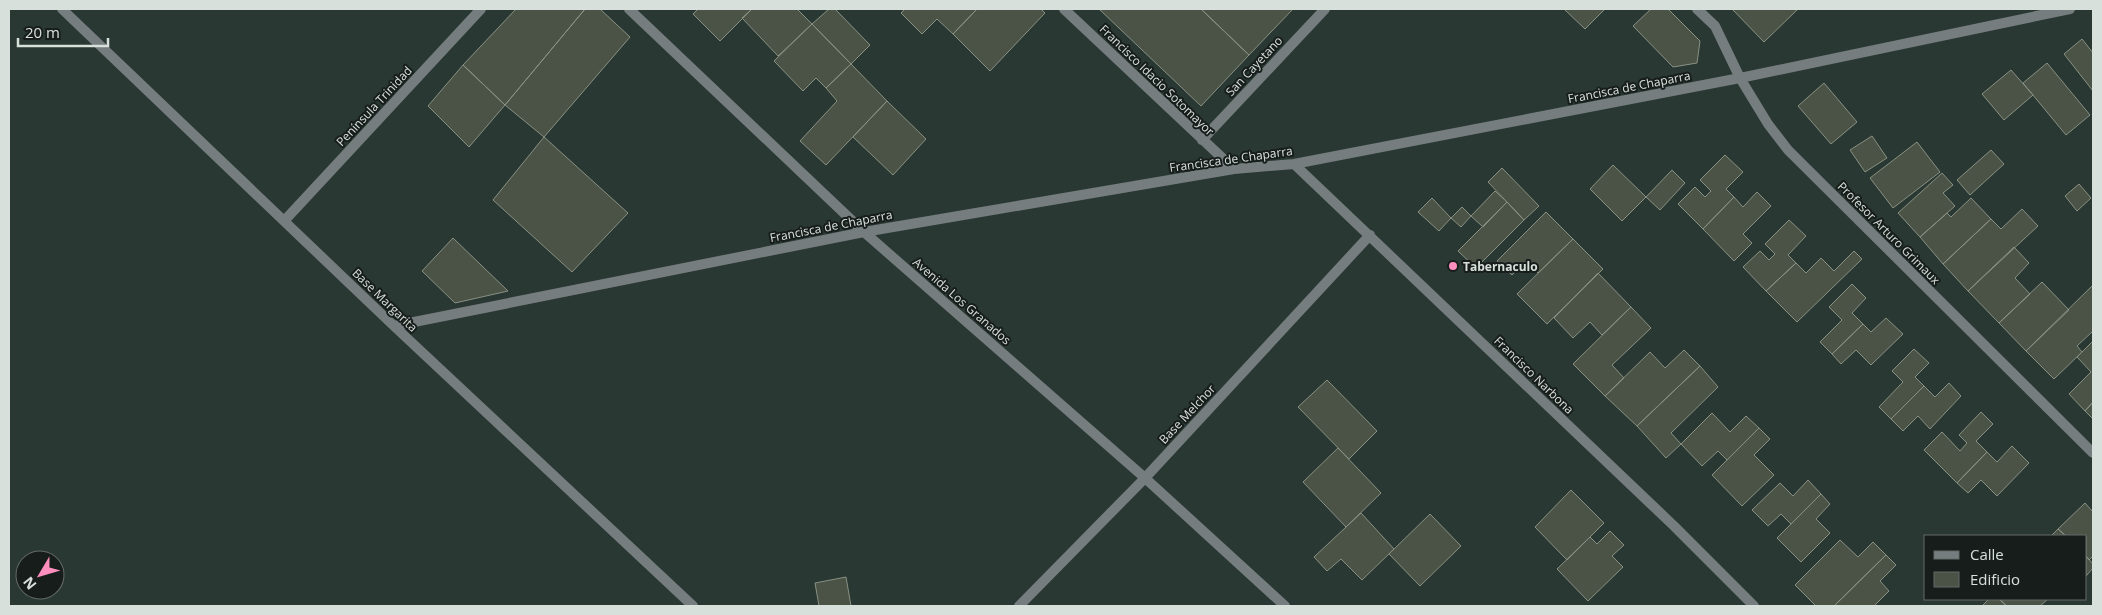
<svg xmlns="http://www.w3.org/2000/svg" width="2102" height="615" font-family="'Open Sans',sans-serif">
<style>
.building{fill:#4b5246;stroke:#899184}
.lines{fill:none;stroke-linecap:round;stroke-linejoin:round}
.minor{stroke:#757d7e;stroke-width:10}
.poi-dot{fill:#fe8ebd;stroke:#171d1b;stroke-width:2}
.labels{text-anchor:middle;dominant-baseline:central;stroke-width:4;stroke-linejoin:round;paint-order:stroke}
.street-label{font-size:12px;fill:#d8e0dc;stroke:#171d1b}
.poi-label{font-size:12px;font-weight:bold;fill:#d8e0dc;stroke:#171d1b;text-anchor:start}
</style>
<rect width="100%" height="100%" fill="#293832"/>
<path class="building" d="M516,9H585L505,105L463,65Z
M585,9H600L630,37L544,137L505,105Z
M698,9H752L720,41L693,14Z
M752,9H797L812,24L778,56L742,18Z
M829,9H835L870,45L851,64L812,24Z
M905,9H977L953,34L937,19L922,34L901,13Z
M977,9H1041L1045,13L990,71L953,34Z
M1099,9H1201L1249,55L1201,106Z
M1201,9H1293L1249,55Z
M1564,9H1605L1585,29Z
M1651,9H1668L1700,41L1697,63L1673,67L1633,26Z
M1732,9H1798L1764,42Z
M812,24L851,64L826,88L816,78L803,91L774,61Z
M2082,39L2093,53V91L2064,54Z
M2047,63L2090,115L2066,135L2023,83Z
M851,64L887,101L826,165L800,141L837,101L826,88Z
M463,65L505,105L469,147L428,106Z
M2011,70L2033,95L2004,120L1982,94Z
M1824,83L1857,122L1831,144L1798,106Z
M887,101L926,139L893,175L853,137Z
M1872,136L1887,158L1865,172L1850,150Z
M544,137L628,213L572,272L493,200Z
M1917,142L1940,172L1893,208L1870,178Z
M1991,150L2004,164L1970,195L1957,180Z
M1725,155L1743,172L1726,189L1734,197L1703,229L1678,204L1695,187L1705,197L1711,191L1700,180Z
M1613,165L1646,197L1622,221L1590,189Z
M1502,168L1539,206L1524,220L1488,182Z
M1672,170L1685,183L1660,210L1646,197Z
M1942,173L1953,185L1943,193L1955,206L1920,237L1898,213Z
M2079,184L2091,198L2077,211L2065,196Z
M1495,191L1507,202L1483,227L1471,216Z
M1757,192L1771,206L1743,234L1752,243L1734,261L1703,229L1734,197L1743,207Z
M1432,198L1451,218L1439,231L1418,212Z
M1971,198L1991,219L1943,264L1920,237L1947,213L1951,217Z
M1507,202L1524,220L1476,268L1458,251Z
M1462,207L1471,216L1461,227L1451,218Z
M2022,209L2038,226L1968,291L1943,264L1991,219L2001,229Z
M1546,212L1573,239L1538,273L1526,261L1512,275L1497,261Z
M1789,220L1806,236L1788,255L1796,263L1766,291L1743,267L1760,251L1769,260L1775,254L1765,244Z
M453,238L508,291L455,303L422,271Z
M1573,239L1603,269L1547,324L1517,294Z
M2014,247L2029,263L2015,278L2030,294L1999,323L1968,291Z
M1854,251L1862,259L1797,322L1766,291L1796,263L1806,273L1821,258L1834,271Z
M1598,273L1631,307L1602,335L1590,322L1573,338L1554,318Z
M2042,282L2069,310L2026,351L1999,323Z
M1852,284L1866,298L1852,313L1863,324L1832,354L1820,342L1842,320L1829,307Z
M2093,285V331L2077,346L2082,352L2054,379L2026,351Z
M1631,307L1651,328L1612,365L1624,378L1605,396L1573,364Z
M1886,318L1903,334L1871,365L1856,350L1841,364L1832,354L1863,324L1871,332Z
M2093,341V402L2085,411L2069,394L2091,372L2077,357Z
M1914,349L1929,363L1915,377L1924,386L1891,419L1879,407L1903,382L1892,371Z
M1684,350L1700,366L1637,426L1605,396L1650,352L1665,368Z
M1700,366L1718,387L1671,433L1681,444L1666,458L1637,426Z
M1327,380L1377,431L1349,459L1298,407Z
M1949,383L1961,396L1930,429L1918,416L1903,431L1891,419L1924,386L1935,397Z
M2093,402V419L2085,411Z
M1981,412L1993,424L1976,441L1987,452L1957,483L1924,450L1942,432L1960,451L1967,443L1959,435Z
M1712,413L1730,432L1746,416L1759,428L1727,460L1718,451L1702,466L1681,444Z
M1759,428L1770,439L1754,455L1774,475L1742,506L1712,475Z
M2012,446L2029,463L1997,496L1981,480L1968,493L1957,483L1987,452L1997,462Z
M1338,448L1381,493L1346,527L1303,482Z
M1808,480L1821,494L1791,524L1781,514L1768,526L1752,510L1780,483L1793,496Z
M1571,490L1604,523L1567,560L1535,527Z
M1821,494L1830,504L1816,519L1830,533L1801,562L1777,538Z
M2085,503L2093,512V556L2089,560L2086,556V536H2066L2058,529Z
M1361,513L1394,549L1362,580L1341,559L1327,571L1314,557Z
M1430,514L1461,546L1420,586L1389,554Z
M2058,529L2066,536H2051Z
M1610,531L1624,545L1612,556L1623,567L1588,601L1557,569L1590,537L1597,544Z
M1840,540L1858,557L1873,542L1886,555L1834,606H1816L1795,585Z
M1886,555L1896,565L1880,581L1889,591L1874,606H1834Z
M2086,556L2093,564V568L2086,576Z
M846,577L851,606H819L815,583Z
M1989,599H1999L2007,606H1982Z
M1999,599H2048L2040,606H2007Z"/>
<g class="lines">
<path class="minor" d="M62,9L394,326L693,606
M629,9L864,232L1145,478L1285,606
M1064,9L1234,169
M1697,9L1715,26L1740,78L1768,124L1788,150L2093,453
M1202,140L1325,9
M1294,164L1674,526L1754,606
M285,220L481,9
M394,326L864,232L1234,169L1294,164L1740,78L2070,9
M1019,606L1145,478L1370,235"/>
</g>
<circle class="poi-dot" cx="1453" cy="266" r="5"/>
<g class="labels">
<g class="street-label">
<text transform="translate(1254 66) rotate(-47)">San Cayetano</text>
<text transform="translate(1157 80) rotate(44)">Francisco Idacio Sotomayor</text>
<text transform="translate(1629 87) rotate(-11)">Francisca de Chaparra</text>
<text transform="translate(374 106) rotate(-47)">Península Trinidad</text>
<text transform="translate(1231 159) rotate(-8)">Francisca de Chaparra</text>
<text transform="translate(831 226) rotate(-11)">Francisca de Chaparra</text>
<text transform="translate(1889 233) rotate(45)">Profesor Arturo Grimaux</text>
<text transform="translate(385 300) rotate(44)">Base Margarita</text>
<text transform="translate(962 301) rotate(41)">Avenida Los Granados</text>
<text transform="translate(1534 375) rotate(44)">Francisco Narbona</text>
<text transform="translate(1187 414) rotate(-47)">Base Melchor</text>
</g>
<g class="poi-label">
<text x="1463" y="266">Tabernaculo</text>
</g>
</g>
<rect width="2102" height="615" fill="none" stroke="#d8e0dc" stroke-width="20"/>
<rect x="1924" y="535" width="162" height="65" fill="#171d1b" stroke="#646b68"/>
<rect x="1934" y="551" width="25" height="8" fill="#757d7e" stroke="#646b68"/>
<text x="1970" y="560" font-size="15" fill="#d8e0dc">Calle</text>
<rect x="1934" y="572" width="25" height="15" fill="#4b5246" stroke="#646b68"/>
<text x="1970" y="585" font-size="15" fill="#d8e0dc">Edificio</text>
<g transform="translate(40 575) rotate(232)"><circle r="24" fill="#171d1b" stroke="#646b68"/>
<path d="M0-4L9 19L0 12L-9 19Z" fill="#fe8ebd"/>
<text y="-8" font-size="14" font-weight="bold" text-anchor="middle" fill="#d8e0dc">N</text>
</g>
<path d="M18 38v8h90v-8" fill="none" stroke="#d8e0dc" stroke-width="2.5"/>
<text x="25" y="38" font-size="15" fill="#d8e0dc" stroke="#171d1b" stroke-width="4" paint-order="stroke">20 m</text>
</svg>
